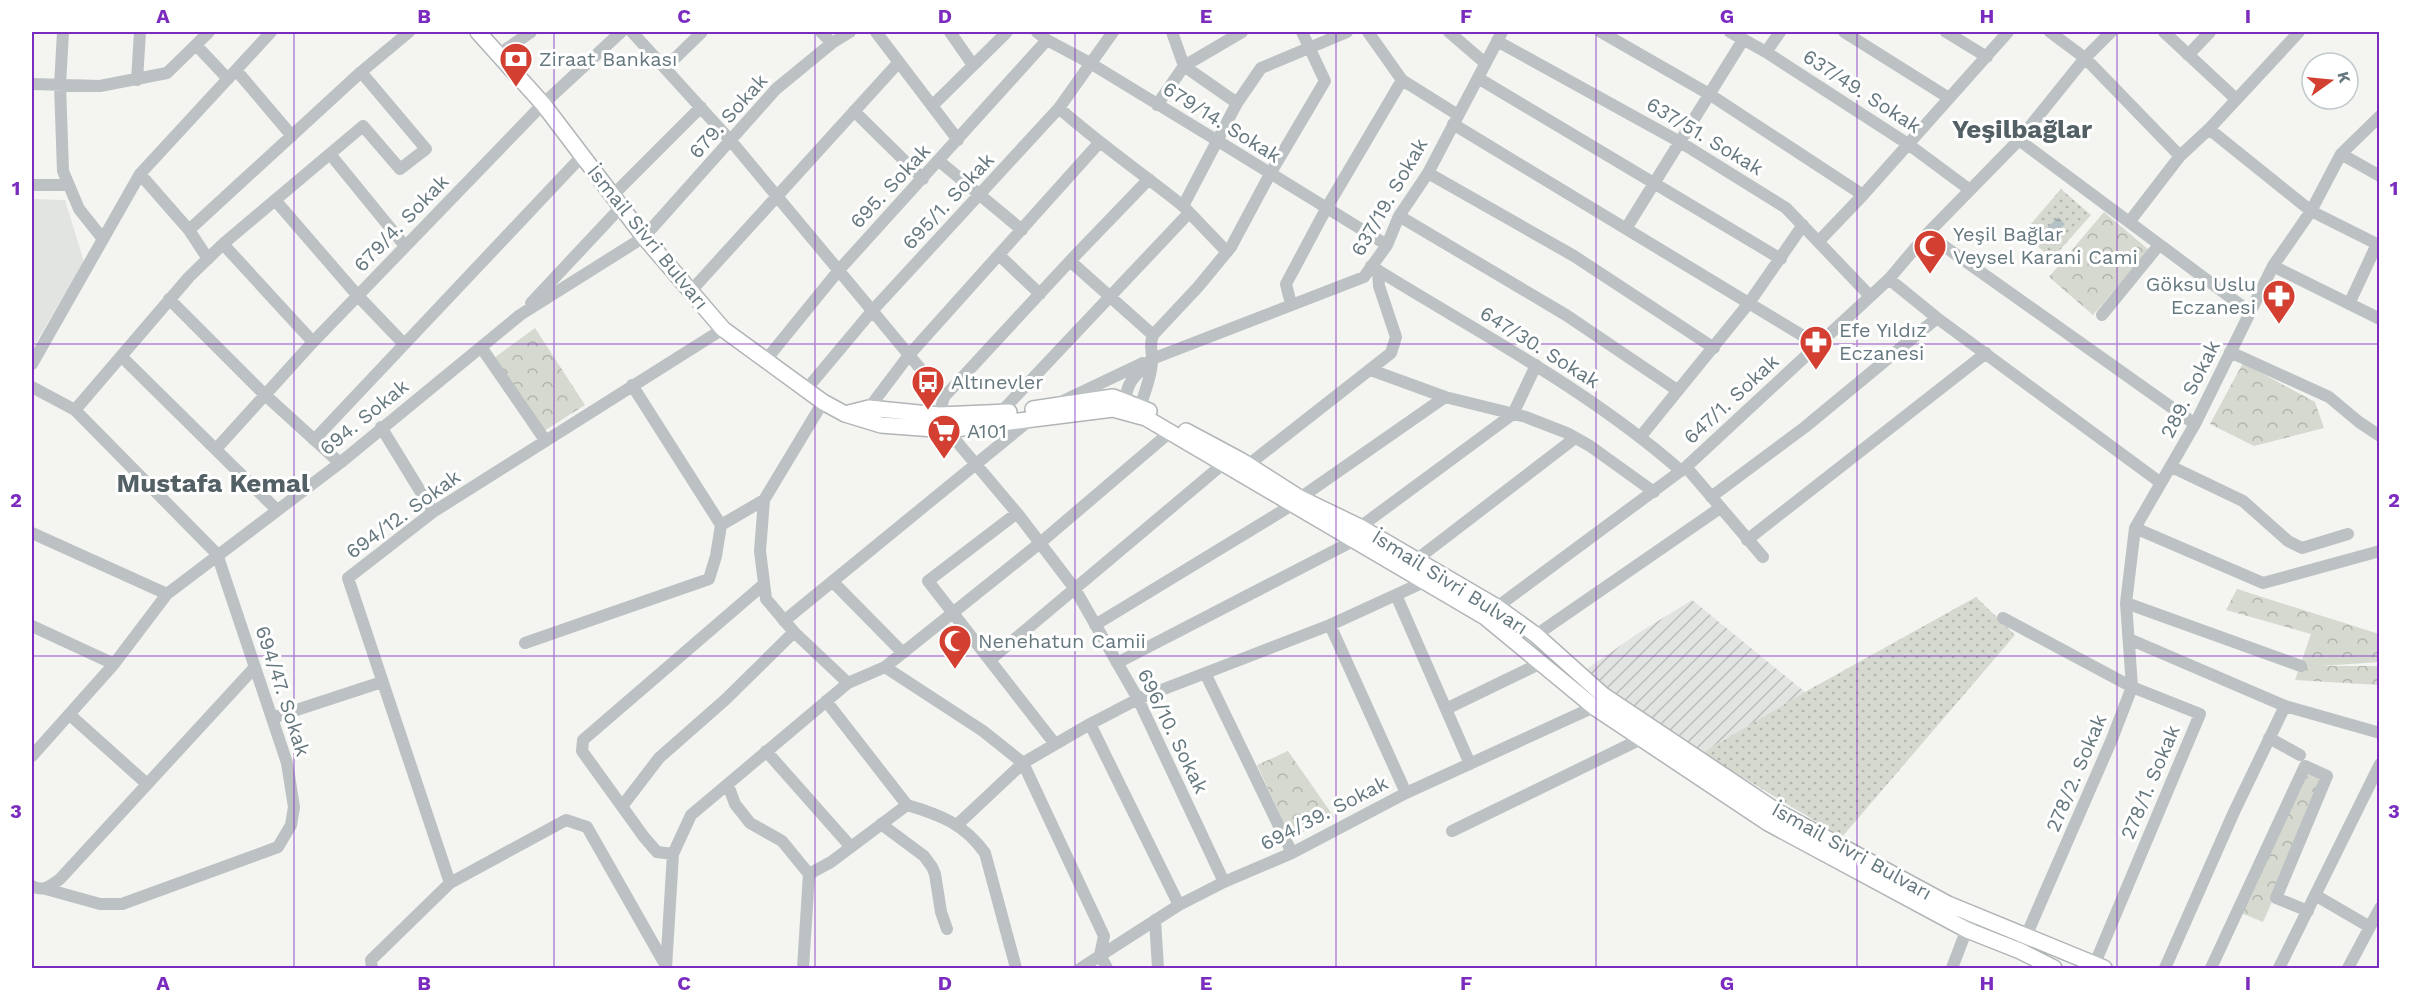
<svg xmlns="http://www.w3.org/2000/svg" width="2411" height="1000" font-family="'Work Sans',sans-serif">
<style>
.built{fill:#e2e4e1}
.industrial{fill:url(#industrial-furrows)}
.grass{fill:url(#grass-dots)}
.park{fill:url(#park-crowns)}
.water{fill:url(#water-waves)}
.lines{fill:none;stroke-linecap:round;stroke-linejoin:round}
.major-casing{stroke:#b0b5b7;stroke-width:18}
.minor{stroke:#bcc1c3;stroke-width:12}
.major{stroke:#fff;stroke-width:15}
.grid{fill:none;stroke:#7b2cbf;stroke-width:1.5;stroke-opacity:0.55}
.labels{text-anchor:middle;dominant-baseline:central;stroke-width:6;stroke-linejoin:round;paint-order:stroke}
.poi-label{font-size:20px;fill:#66787f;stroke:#fff;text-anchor:start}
.street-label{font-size:20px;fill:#66787f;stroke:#fff}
.district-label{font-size:26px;font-weight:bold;fill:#536065;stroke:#fff}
.neatline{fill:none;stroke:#7b2cbf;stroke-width:2}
.grid-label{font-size:20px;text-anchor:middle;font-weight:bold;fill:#7b2cbf}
</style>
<defs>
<pattern id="industrial-furrows" width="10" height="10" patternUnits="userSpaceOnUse" patternTransform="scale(1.5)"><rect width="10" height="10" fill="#e2e4e1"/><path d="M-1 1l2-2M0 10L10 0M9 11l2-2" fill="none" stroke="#bbbebc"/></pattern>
<pattern id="grass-dots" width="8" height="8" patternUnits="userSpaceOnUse" patternTransform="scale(1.5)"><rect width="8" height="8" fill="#d5d9d0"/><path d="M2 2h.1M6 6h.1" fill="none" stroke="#b1b5ae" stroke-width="1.8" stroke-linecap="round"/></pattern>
<pattern id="park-crowns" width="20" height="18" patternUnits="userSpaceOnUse" patternTransform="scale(1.5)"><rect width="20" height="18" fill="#d5d9d0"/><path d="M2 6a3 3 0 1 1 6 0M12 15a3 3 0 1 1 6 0" fill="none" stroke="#b1b5ae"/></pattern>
<pattern id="water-waves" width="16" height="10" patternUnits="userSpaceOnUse" patternTransform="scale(1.5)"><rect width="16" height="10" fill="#b5c2c5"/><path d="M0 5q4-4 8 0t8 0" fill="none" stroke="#97a2a5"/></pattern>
</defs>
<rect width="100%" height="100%" fill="#f4f4f1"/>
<path class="built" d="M32,199L65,200L84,262L32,349Z"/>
<path class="industrial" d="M1692,600L1805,692L1702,753L1584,671L1637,634Z"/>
<path class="grass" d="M2061,189L2091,215L2052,259L2023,233Z
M1976,597L2015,635L1842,837L1702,753L1805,692Z"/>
<path class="park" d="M2104,212L2149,250L2093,315L2049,277Z
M535,328L585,405L544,431L494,358Z
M2243,363L2315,402L2324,428L2254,446L2210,424Z
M2237,589L2379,634V662L2321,666H2379V685L2295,680L2311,634L2226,610Z
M1288,751L1334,817L1291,838L1257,765Z
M2305,766L2327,776L2263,922L2241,913Z"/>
<path class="water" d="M2058,217L2065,224L2051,238L2044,231Z"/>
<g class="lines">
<g class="major-casing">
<path id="major" d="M478,32L543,104L644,237L723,329L823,402L845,414L881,425L947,430L1113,409L1146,418L1485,617L1594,707L1768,823L1967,930L2020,951L2054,968
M1033,409L1113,397L1149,411
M845,414L869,408L939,415L1009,412
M1186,431L1242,461L1300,498L1360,527L1497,607L1536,635L1603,695L1778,812L1948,904L2104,968"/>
</g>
<path class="minor" d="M63,32L60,85L63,171L79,209L103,239
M632,32L731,141L944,397
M821,32L832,43
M876,32L958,140
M950,32L973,65
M1037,32L1047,40L1090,63L1218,141L1387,245
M1172,32L1184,66L1237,103
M1302,32L1325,81L1270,174L1231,247L1198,287L1153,335C1149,345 1152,348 1152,359C1152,374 1145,392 1140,407L1129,413C1120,386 1134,377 1152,359L1364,277L1387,245L1399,216L1428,173L1502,32
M1368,32L1402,80L1458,115
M1449,32L1485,63
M1601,32L1709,94L1863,195
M1730,32L1766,52L1908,144L1970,190
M1844,32L1949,98
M1946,32L1987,57
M2050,32L2085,58L2180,156
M2164,32L2236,99
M1497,41L1680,142L1786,208L1870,296
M196,45L228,79
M1766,52L1780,32
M499,54L531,32
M2188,55L2210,32
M665,68L702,32
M236,70L292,136
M1478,78L1781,259
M137,80L140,32
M32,84L100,86L167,73L209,32
M1157,105L1184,66L1242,32
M932,106L1007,32
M1059,108C1098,143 1142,173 1183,206
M854,111L923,179
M1453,124L1818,345
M2209,129L2311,211L2377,244
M2019,140L2250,312
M330,154L405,246
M2341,154L2380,176
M939,161L1022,230
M1428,173L1574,256L1714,348
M140,174L189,230L361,72L409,32
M32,185H69
M613,195L701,107
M275,200L358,296L404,344
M1399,216L1566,315L1677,390
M2130,221L2180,156L2209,129L2299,32
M1627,227L1743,40
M189,230L208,259
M1927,234L2195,424
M1819,241L1863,195L2008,32
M223,244L313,342
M1227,252L1183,206L1237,103L1261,68L1347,32
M1000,256L1040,294
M1070,261L1153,335
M1371,266C1477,332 1588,389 1681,471
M2273,266L2380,319
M1889,279L1937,318L2161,483
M690,292L899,62
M169,299L264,394L340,463
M531,303L621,207
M1291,304L1286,284L1326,209L1402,80
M2349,304L2377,244L2380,245
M2102,315L2159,245
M481,347L545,440
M2230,352L2329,397L2359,422L2380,436
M122,357L277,510
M765,361L839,270L1047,40
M32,364L140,174L271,32
M1371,370L1445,397L1526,417L1567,433L1590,446L1654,492
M632,385L721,525
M32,387L75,410L217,554L287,763L294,807L291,825L278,847L122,904H100L46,889
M805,391L872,311L1059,108L1113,32
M823,402L764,500L760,551L766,599L794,632L848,683
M1061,402L1143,363
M869,408L909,355L1099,143
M75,410L189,277L223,244L363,126L400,169L426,149L361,72
M999,414L1188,214
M939,415L944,397L1070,261L1149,179
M381,427L433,512
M947,430L1017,513L1075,589L1138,699L1224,882
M1641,436L1749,303L1803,225
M314,440L582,156
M216,449L313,342L543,104L621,32
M1248,465L1391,353L1396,337L1379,286L1378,270
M1686,467L1763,557
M2172,467L2243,501L2288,541L2302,548L2348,534
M1711,497L1805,427L1937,318
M1300,498L1445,397
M1017,513L928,581L1055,744
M1360,527L1513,414L1536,365
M2135,528L2263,583L2380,551
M32,533L167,594
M1747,540L1986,353
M1416,560L1575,438
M833,582L903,653
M1396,595L1470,764
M2126,603L2301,666
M1497,607L1686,467L1889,279L1927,234L2019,140L2085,58L2111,32
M2003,618L2132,687L2200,714L2093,968
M784,621L1031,419
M1095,625L1292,505
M1330,625L1406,793
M32,626L114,664
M1536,635L1720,508
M2129,639L2285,706L2380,733
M525,643L709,579L716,556L721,525L764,500
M990,660L1223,464
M1117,663L1353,541
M885,667L983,731L1023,763L1104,936L1100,955L1107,968
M1206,675L1292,853
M826,701L907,805
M1446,709L1541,663
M70,715L147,784
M272,718L382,682
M1090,724L1179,905
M2269,738L2300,755
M766,751L851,847
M32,756L114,664L167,594L340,463L520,315L644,237L776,89L832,43L850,32
M728,785L735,804L750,823L782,841L809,874L803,968
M623,805L659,758L726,699L794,632
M881,824L924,856L932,867L935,874L941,912L947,929
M958,824L1023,763L1090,724L1138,699L1330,625L1424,582
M1452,831L1641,739
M673,854L657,852L644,837L582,751L583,740L764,584
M809,874L831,862L907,805C941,815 964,824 985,853L1016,968
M450,883L348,578L433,512L723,329
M32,886C44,892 49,887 60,879L255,667
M2315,895L2370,927
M1155,920L1158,968
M2023,943L2112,739L2132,687L2126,603L2135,528L2195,424L2273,266L2311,211L2341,154L2380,116
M372,968L371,960L450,883L566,820L587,827L666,966
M666,968L673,854L691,815L848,683L885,667L1040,543L1169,433
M1081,968L1179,905L1224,882L1292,853L1406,793L1594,707
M1952,968L1970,921
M2165,968L2234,812L2285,706
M2211,968L2305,766L2327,776L2276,898L2308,911
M2279,968L2380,764
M2348,968L2380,908"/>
<use href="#major" class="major"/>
</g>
<path class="grid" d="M294,32V968M554,32V968M815,32V968M1075,32V968M1336,32V968M1596,32V968M1857,32V968M2117,32V968M32,344H2380M32,656H2380"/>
<defs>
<g id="bank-pin" transform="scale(1.725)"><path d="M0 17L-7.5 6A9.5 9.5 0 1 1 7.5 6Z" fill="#d34032" stroke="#fff"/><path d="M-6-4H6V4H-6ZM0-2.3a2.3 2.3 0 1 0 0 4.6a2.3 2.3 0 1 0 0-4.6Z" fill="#fff"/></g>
<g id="mosque-pin" transform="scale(1.725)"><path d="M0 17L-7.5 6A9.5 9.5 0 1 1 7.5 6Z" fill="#d34032" stroke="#fff"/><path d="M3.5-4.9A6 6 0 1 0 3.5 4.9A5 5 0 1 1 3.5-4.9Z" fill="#fff"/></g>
<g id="pharmacy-pin" transform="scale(1.725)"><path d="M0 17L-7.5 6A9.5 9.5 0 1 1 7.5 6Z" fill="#d34032" stroke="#fff"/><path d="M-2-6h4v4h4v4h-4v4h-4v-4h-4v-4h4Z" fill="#fff"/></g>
<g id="bus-pin" transform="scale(1.725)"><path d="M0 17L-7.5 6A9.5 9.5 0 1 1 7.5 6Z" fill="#d34032" stroke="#fff"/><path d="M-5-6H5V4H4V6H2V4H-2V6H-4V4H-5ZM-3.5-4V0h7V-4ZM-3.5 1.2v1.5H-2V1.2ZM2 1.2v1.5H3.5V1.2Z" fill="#fff"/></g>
<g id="supermarket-pin" transform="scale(1.725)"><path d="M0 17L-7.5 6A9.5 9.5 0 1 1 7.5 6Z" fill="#d34032" stroke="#fff"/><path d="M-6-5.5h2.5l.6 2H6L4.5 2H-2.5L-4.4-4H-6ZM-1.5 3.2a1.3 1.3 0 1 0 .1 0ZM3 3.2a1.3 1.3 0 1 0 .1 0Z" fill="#fff"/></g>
</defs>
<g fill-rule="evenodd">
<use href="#bank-pin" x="516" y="59"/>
<use href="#mosque-pin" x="1930" y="246"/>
<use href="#pharmacy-pin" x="2279" y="296"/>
<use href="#pharmacy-pin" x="1816" y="342"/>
<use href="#bus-pin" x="928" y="382"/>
<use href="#supermarket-pin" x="944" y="431"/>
<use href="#mosque-pin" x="955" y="641"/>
</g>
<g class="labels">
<g class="poi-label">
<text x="539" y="59">Ziraat Bankası</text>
<text x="1953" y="234">Yeşil Bağlar<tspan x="1953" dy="23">Veysel Karani Cami</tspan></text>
<text x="2256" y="284" text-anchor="end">Göksu Uslu<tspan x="2256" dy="23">Eczanesi</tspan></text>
<text x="1839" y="330">Efe Yıldız<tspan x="1839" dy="23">Eczanesi</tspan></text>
<text x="951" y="382">Altınevler</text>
<text x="967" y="431">A101</text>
<text x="978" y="641">Nenehatun Camii</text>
</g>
<g class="street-label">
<text transform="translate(1862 91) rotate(33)">637/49. Sokak</text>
<text transform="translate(728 116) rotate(-48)">679. Sokak</text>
<text transform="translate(1222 122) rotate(32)">679/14. Sokak</text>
<text transform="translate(1705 136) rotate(31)">637/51. Sokak</text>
<text transform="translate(890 186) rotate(-47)">695. Sokak</text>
<text transform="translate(1389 197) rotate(-60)">637/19. Sokak</text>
<text transform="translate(948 201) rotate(-47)">695/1. Sokak</text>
<text transform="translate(401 223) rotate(-46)">679/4. Sokak</text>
<text transform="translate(648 237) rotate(51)">İsmail Sivri Bulvarı</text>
<text transform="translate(1540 347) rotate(32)">647/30. Sokak</text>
<text transform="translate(2190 389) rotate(-63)">289. Sokak</text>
<text transform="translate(1731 399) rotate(-43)">647/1. Sokak</text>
<text transform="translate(364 417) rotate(-39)">694. Sokak</text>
<text transform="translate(403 514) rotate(-36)">694/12. Sokak</text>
<text transform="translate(1450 582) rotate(32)">İsmail Sivri Bulvarı</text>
<text transform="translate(283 691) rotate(72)">694/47. Sokak</text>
<text transform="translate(1173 731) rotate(64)">696/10. Sokak</text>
<text transform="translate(2076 773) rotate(-67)">278/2. Sokak</text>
<text transform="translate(2150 782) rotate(-67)">278/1. Sokak</text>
<text transform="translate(1324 813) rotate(-27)">694/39. Sokak</text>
<text transform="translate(1852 851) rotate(29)">İsmail Sivri Bulvarı</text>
</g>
<g class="district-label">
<text x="2022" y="129">Yeşilbağlar</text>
<text x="213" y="483">Mustafa Kemal</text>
</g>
</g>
<rect width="2411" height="1000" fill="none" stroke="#ffffff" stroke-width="66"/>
<g transform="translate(2330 81) rotate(75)"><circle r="28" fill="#ffffff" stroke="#c2c9cc" stroke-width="1.5"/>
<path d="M0-4.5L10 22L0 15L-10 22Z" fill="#d34032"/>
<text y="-9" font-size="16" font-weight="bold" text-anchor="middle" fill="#66787f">K</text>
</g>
<rect x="33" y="33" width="2345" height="934" class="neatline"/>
<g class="grid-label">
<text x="163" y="23">A</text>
<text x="424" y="23">B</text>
<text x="684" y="23">C</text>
<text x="945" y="23">D</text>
<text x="1206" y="23">E</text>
<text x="1466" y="23">F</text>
<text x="1727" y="23">G</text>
<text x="1987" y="23">H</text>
<text x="2248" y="23">I</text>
<text x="16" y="195">1</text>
<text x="2394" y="195">1</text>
<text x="16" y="507">2</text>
<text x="2394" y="507">2</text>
<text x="16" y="818">3</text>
<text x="2394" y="818">3</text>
<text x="163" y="990">A</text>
<text x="424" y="990">B</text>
<text x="684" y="990">C</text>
<text x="945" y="990">D</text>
<text x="1206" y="990">E</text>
<text x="1466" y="990">F</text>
<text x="1727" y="990">G</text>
<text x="1987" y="990">H</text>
<text x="2248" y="990">I</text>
</g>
</svg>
